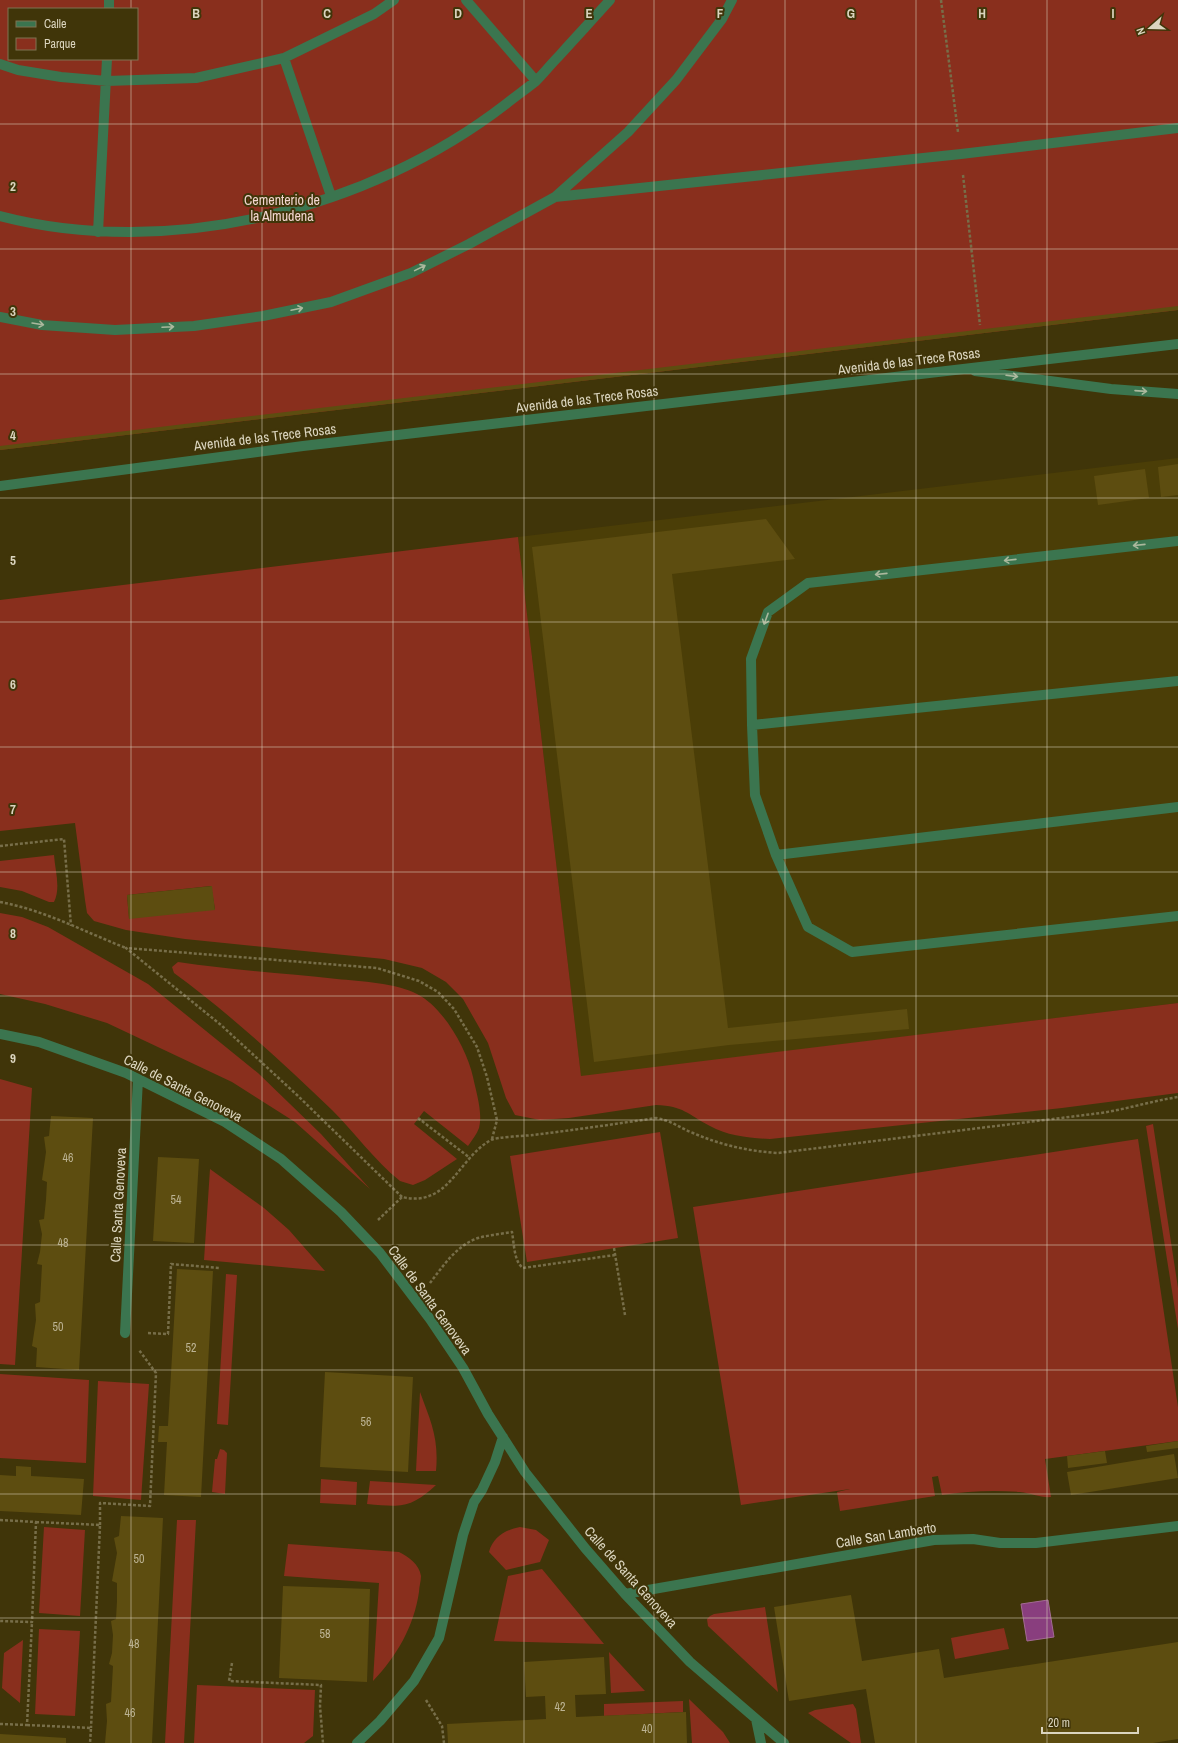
<svg xmlns="http://www.w3.org/2000/svg" width="1178" height="1743" font-family="'Archivo Narrow',sans-serif">
<style>
.built{fill:#4b3e07}
.green{fill:#892f1d;fill-rule:evenodd}
.water{fill:#893e7e;stroke:#a26b92}
.building{fill:#5d4d10}
.lines{fill:none;stroke-linecap:round;stroke-linejoin:round}
.path{stroke:#776e49;stroke-width:2.5;stroke-dasharray:3 2;stroke-linecap:butt}
.minor{stroke:#3b754f;stroke-width:10}
.oneway{stroke:#abb89d}
.grid{fill:none;stroke:#dbd5bf;stroke-width:1;stroke-opacity:0.55}
.labels{text-anchor:middle;dominant-baseline:central;stroke-width:4;stroke-linejoin:round;paint-order:stroke}
.number-label{font-size:12px;fill:#bcb393}
.park-label{font-size:14px;fill:#f2d6d0;stroke:#403509}
.street-label{font-size:14px;fill:#dbd5bf;stroke:#403509}
.grid-label{font-size:13px;text-anchor:middle;font-weight:bold;fill:#dbd5bf;stroke:#403509;stroke-width:4;stroke-linejoin:round;paint-order:stroke}
</style>
<rect width="100%" height="100%" fill="#403509"/>
<path class="built" d="M1178,458V1003L581,1077L518,537Z"/>
<path class="green" d="M0,0H1178V310L0,450ZM9,9H137V59H9Z
M518,537L581,1076L1178,1003V1093L1062,1108L770,1139C751,1138 727,1136 710,1126C687,1114 684,1106 656,1105L569,1118L540,1120L515,1115L506,1098L488,1043L463,999L446,982L422,968L384,959L185,939L126,930L94,921L87,913L85,900L75,823L0,831V600ZM211,886L215,909L129,918L127,895Z
M54,855C55,870 61,888 54,902H49L22,891L0,887V861Z
M0,913L22,917L48,927L148,984L258,1073L321,1134L370,1189L295,1122L232,1082L107,1023L45,1004L0,994Z
M178,962C230,970 284,973 337,979C360,981 396,983 417,994C443,1007 467,1049 473,1077C476,1092 483,1112 479,1128C477,1134 472,1140 468,1146L424,1111L414,1124L457,1159L425,1180L413,1185L400,1181C375,1161 355,1133 332,1110C282,1062 230,1014 174,973L172,967Z
M0,1079L32,1088L15,1365L0,1364Z
M1153,1124L1178,1288V1329L1146,1126Z
M660,1132L678,1238L527,1262L510,1156Z
M1138,1139L1178,1407V1441L1045,1459L1051,1497C1041,1498 1031,1493 1020,1492C994,1490 968,1491 942,1495L938,1476L932,1477L935,1496L840,1511L837,1492L850,1489L741,1505L693,1207Z
M210,1169L264,1208L289,1230L325,1271L204,1260Z
M226,1274L237,1275L228,1425L217,1424Z
M0,1374L89,1380L86,1463L0,1458Z
M98,1381L149,1384L141,1500L93,1496Z
M420,1392C431,1422 439,1438 436,1471H416Z
M220,1449L224,1450L227,1453L225,1494L212,1492L215,1459H217Z
M321,1479L357,1482L356,1505L320,1503Z
M370,1481L436,1485C410,1509 401,1507 367,1504Z
M177,1520H196L184,1743H165Z
M44,1527L85,1530L80,1616L39,1613Z
M520,1527L536,1530L549,1540L540,1562L506,1570L489,1552C493,1537 505,1530 520,1527Z
M288,1544L399,1552C409,1557 419,1564 421,1576C421,1581 419,1587 419,1592C414,1626 397,1656 373,1681L379,1583L284,1576Z
M542,1569L604,1644L494,1641L508,1576Z
M765,1607L778,1692L708,1626L707,1619L710,1616L714,1614Z
M1004,1628L1009,1649L955,1659L951,1638Z
M39,1629L80,1631L75,1716L35,1714Z
M23,1640L20,1703L2,1688L4,1653Z
M609,1652L645,1691L611,1693Z
M197,1685L315,1690L313,1736L304,1743H194Z
M689,1699L723,1732L730,1743H692Z
M683,1701V1712L604,1716V1704Z
M853,1704L856,1709L861,1743H851L808,1713L815,1710Z"/>
<path class="water" d="M1048,1600L1054,1637L1027,1641L1021,1604Z"/>
<path class="building" d="M1178,306V310L0,450V446Z
M1178,464V495L1161,497L1158,467Z
M1145,469L1149,498L1098,505L1094,476Z
M766,519L795,559L672,574L728,1028L907,1009L909,1029L729,1045L594,1062L532,547Z
M212,886L215,910L129,919L127,895Z
M51,1116L93,1118L79,1370L36,1367L37,1348L32,1346L36,1320L35,1304L40,1302L42,1265L37,1264L40,1252L42,1234L39,1220L44,1219L46,1200L47,1182L42,1180L46,1152L44,1137L49,1136Z
M158,1157L199,1159L194,1243L153,1241Z
M177,1269L213,1271L201,1497L164,1495L167,1442H158L159,1426H168Z
M325,1372L413,1377L408,1472L320,1467Z
M1178,1441V1448L1147,1452L1146,1446Z
M1105,1451L1107,1463L1068,1468L1067,1456Z
M1174,1454L1178,1478L1071,1495L1067,1472Z
M16,1466L31,1467V1476L84,1479L81,1515L0,1511V1475L16,1476Z
M121,1516L163,1518L152,1743H105L107,1721L106,1704L111,1702L113,1666L109,1664L112,1653L113,1635L111,1621L116,1619L117,1601V1583L112,1581L117,1553L114,1538L119,1536Z
M283,1586L370,1589L367,1682L279,1678Z
M851,1595L862,1661L939,1649L944,1678L1178,1642V1739L1153,1743H875L866,1689L789,1701L774,1607Z
M604,1657L606,1694L575,1695L576,1717L686,1712L687,1743H448L447,1724L546,1719L545,1696L526,1697L524,1662Z
M0,1734L66,1738V1743H0Z"/>
<g class="lines">
<path class="path" d="M941,0L958,132
M963,175L980,325
M0,846L64,839L71,926
M0,902C44,910 85,932 126,948
M418,1118L470,1158
M402,1197L297,1095L221,1025L126,948L377,968L419,981L438,992L454,1009L477,1047L487,1077L497,1120L492,1139
M378,1220L402,1197C449,1208 458,1158 491,1140C497,1137 524,1136 533,1135C574,1130 615,1124 656,1118C670,1120 680,1128 693,1133C721,1145 747,1151 778,1153L1101,1113C1127,1109 1152,1101 1178,1097
M614,1248L625,1315
M430,1283C443,1266 457,1245 478,1238C489,1235 501,1234 512,1232C514,1243 514,1262 523,1268L615,1255
M148,1333L168,1334L171,1264L220,1268
M0,1520L36,1522L32,1622L0,1621
M36,1522L100,1525L91,1728
M100,1525V1503L150,1506L156,1373L139,1350
M232,1663L229,1681L321,1685L320,1706L323,1743
M426,1700L442,1726L444,1743
M0,1724L27,1725L32,1622
M27,1725L91,1728L90,1743"/>
<path class="minor" d="M466,0L536,81
M109,9V0
M284,58L331,196
M0,64L18,70L61,77L107,81L196,78L284,58L374,14L394,0
M555,197L961,154L1178,128
M0,216C169,260 369,210 506,104C516,96 526,89 536,81C544,73 551,64 559,56C576,37 593,19 610,0
M98,232L107,59
M0,317L42,325L115,330L194,326L263,316L331,302L411,273L469,244L555,197L628,132L676,80L722,19L732,0
M975,371L1111,389L1178,394
M0,486L303,446L1178,344
M1178,541L808,583L768,612L751,659L752,725L755,795L776,855L808,927L852,952L1178,916
M752,725L1178,681
M776,855L1178,807
M0,1034L39,1042L126,1073L225,1122L281,1159L341,1212L380,1253L430,1319L463,1368L488,1414L525,1472L585,1548L625,1594L690,1662L784,1743
M125,1333L138,1079
M625,1594L934,1540L973,1539L1000,1543H1036L1178,1526
M756,1719L761,1743
M357,1743L380,1721L414,1681L439,1638L463,1535L474,1502L482,1490L495,1462L503,1437"/>
</g>
<defs><path id="oneway-shaft" d="M-6 0H5M1.5-3L5.5 0L1.5 3" fill="none" stroke-width="1.6" stroke-linecap="round" stroke-linejoin="round"/></defs>
<g class="oneway">
<use href="#oneway-shaft" transform="translate(420 268) rotate(-26)"/>
<use href="#oneway-shaft" transform="translate(297 309) rotate(-12)"/>
<use href="#oneway-shaft" transform="translate(38 324) rotate(9)"/>
<use href="#oneway-shaft" transform="translate(168 327) rotate(-3)"/>
<use href="#oneway-shaft" transform="translate(1012 376) rotate(7)"/>
<use href="#oneway-shaft" transform="translate(1141 391) rotate(4)"/>
<use href="#oneway-shaft" transform="translate(1139 545) rotate(174)"/>
<use href="#oneway-shaft" transform="translate(1010 560) rotate(174)"/>
<use href="#oneway-shaft" transform="translate(881 574) rotate(174)"/>
<use href="#oneway-shaft" transform="translate(766 619) rotate(110)"/>
</g>
<path class="grid" d="M131,0V9M262,0V1743M393,0V1743M524,0V1743M654,0V1743M785,0V1743M916,0V1743M1047,0V1743M131,59V1743M0,124H1178M0,249H1178M0,374H1178M0,498H1178M0,622H1178M0,747H1178M0,872H1178M0,996H1178M0,1120H1178M0,1245H1178M0,1370H1178M0,1494H1178M0,1618H1178"/>
<g class="labels">
<g class="number-label">
<text x="68" y="1158">46</text>
<text x="176" y="1200">54</text>
<text x="63" y="1243">48</text>
<text x="58" y="1327">50</text>
<text x="191" y="1348">52</text>
<text x="366" y="1422">56</text>
<text x="139" y="1559">50</text>
<text x="325" y="1634">58</text>
<text x="134" y="1644">48</text>
<text x="560" y="1707">42</text>
<text x="130" y="1713">46</text>
<text x="647" y="1729">40</text>
</g>
<g class="park-label">
<text x="282" y="200">Cementerio de<tspan x="282" dy="16">la Almudena</tspan></text>
</g>
<g class="street-label">
<text transform="translate(909 361) rotate(-7)">Avenida de las Trece Rosas</text>
<text transform="translate(587 399) rotate(-7)">Avenida de las Trece Rosas</text>
<text transform="translate(265 437) rotate(-7)">Avenida de las Trece Rosas</text>
<text transform="translate(183 1088) rotate(27)">Calle de Santa Genoveva</text>
<text transform="translate(118 1205) rotate(-87)">Calle Santa Genoveva</text>
<text transform="translate(430 1300) rotate(54)">Calle de Santa Genoveva</text>
<text transform="translate(886 1535) rotate(-9)">Calle San Lamberto</text>
<text transform="translate(631 1577) rotate(48)">Calle de Santa Genoveva</text>
</g>
</g>
<g class="grid-label">
<text x="196" y="18">B</text>
<text x="327" y="18">C</text>
<text x="458" y="18">D</text>
<text x="589" y="18">E</text>
<text x="720" y="18">F</text>
<text x="851" y="18">G</text>
<text x="982" y="18">H</text>
<text x="1113" y="18">I</text>
<text x="13" y="191">2</text>
<text x="13" y="316">3</text>
<text x="13" y="440">4</text>
<text x="13" y="565">5</text>
<text x="13" y="689">6</text>
<text x="13" y="814">7</text>
<text x="13" y="938">8</text>
<text x="13" y="1063">9</text>
</g>
<rect x="8" y="8" width="130" height="52" fill="#403509" stroke="#7e7552"/>
<rect x="16" y="21" width="20" height="6" fill="#3b754f" stroke="#7e7552"/>
<text x="44" y="28" font-size="12" fill="#dbd5bf">Calle</text>
<rect x="16" y="38" width="20" height="12" fill="#892f1d" stroke="#7e7552"/>
<text x="44" y="48" font-size="12" fill="#dbd5bf">Parque</text>
<g transform="translate(1150 28) rotate(250)" stroke="#403509" stroke-width="3" paint-order="stroke">
<path d="M0-3L7 15L0 10L-7 15Z" fill="#dbd5bf"/>
<text y="-6" font-size="11" font-weight="bold" text-anchor="middle" fill="#dbd5bf">N</text>
</g>
<path d="M1042 1727v6h96v-6" fill="none" stroke="#dbd5bf" stroke-width="2"/>
<text x="1048" y="1727" font-size="12" fill="#dbd5bf" stroke="#403509" stroke-width="3" paint-order="stroke">20 m</text>
</svg>
